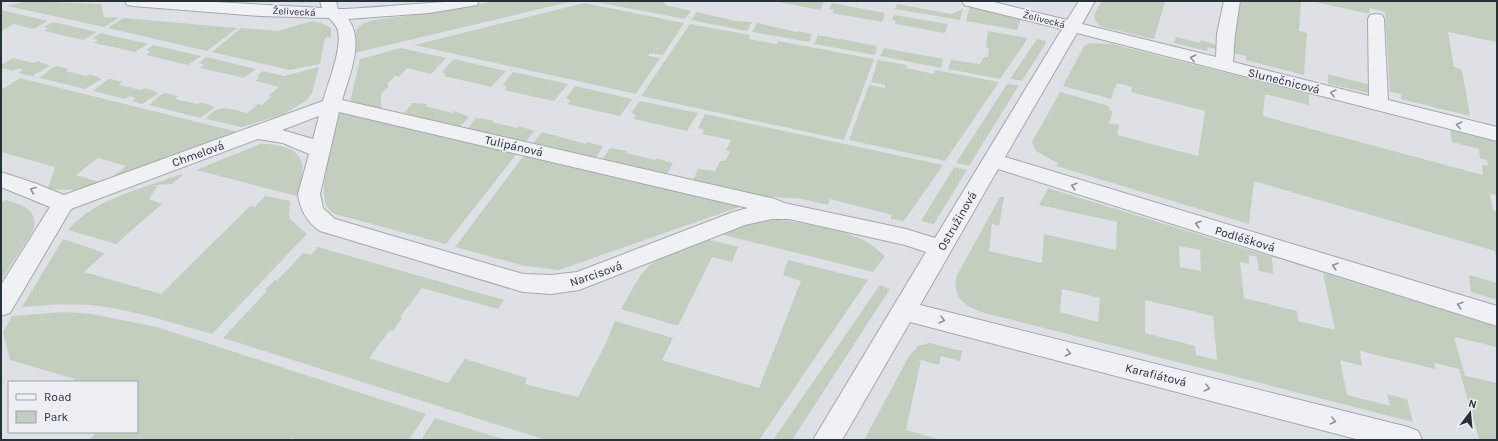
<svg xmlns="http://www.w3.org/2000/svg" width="1498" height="441" font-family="Karla,sans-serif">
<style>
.green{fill:#c4cebf;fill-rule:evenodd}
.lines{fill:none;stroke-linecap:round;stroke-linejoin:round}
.minor-casing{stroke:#a3a8ae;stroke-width:2}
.minor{fill:#eff1f4;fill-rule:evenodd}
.oneway{stroke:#8c9097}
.labels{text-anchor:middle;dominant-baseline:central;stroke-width:3;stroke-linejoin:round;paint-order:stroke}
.far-street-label{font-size:10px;fill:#28303a;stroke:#eceff3}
.street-label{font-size:12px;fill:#28303a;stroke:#eceff3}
</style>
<rect width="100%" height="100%" fill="#dde1e5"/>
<path class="green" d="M26,1L101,4L104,17L119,18L104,27L7,6Z
M495,1H574L350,54L357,29L362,24L373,20L446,11Z
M591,1H664L665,5L691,11L685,19Z
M773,1H818L824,2L820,10Z
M1102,1H1165L1154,39L1102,27C1089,19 1096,11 1102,1Z
M1240,1H1301L1299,31L1307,33L1304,75L1246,60V56L1232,53Z
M1311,1H1497V42L1448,32L1454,67L1462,70L1470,116L1401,99V94L1390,92L1385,12L1370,8L1369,13H1365Z
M584,3L684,23L663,55L650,53L648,56L660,58L636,94L414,45Z
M832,3L885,13L882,22L832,13L834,10L829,9Z
M897,4L951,14L963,9L960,20L895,9Z
M970,6L1021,19L1017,30L966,21Z
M1,10L48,21L33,29L14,24L1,31Z
M697,12L735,21L752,22L747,31L691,20Z
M894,15L948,24L945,33L895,24L896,21L892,20Z
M123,18L237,28L207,51L108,28Z
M312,21L321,23L331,28V37L325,38L320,64L290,70L212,52L241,28L278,31Z
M53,22L97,32L83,40L44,31L48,28L44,27Z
M757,23L796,32L798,31L812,34L809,42L752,32Z
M690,24L750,35L749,39L777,44L778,41L874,59L844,140L641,96Z
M988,31L1028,38L1000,79L948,69L951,60L980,64L984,57H988L989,49L986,47Z
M101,33L148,44L135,52L94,43L98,40L93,38Z
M818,35L877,46L875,55L814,44Z
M1176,37L1200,43L1201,40L1217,45V49L1208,47L1207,51L1174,43Z
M1037,39L1045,41L1046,43L1022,81L1010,79Z
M1090,43L1112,44L1309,94V105L1265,94L1263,116L1483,175L1482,165L1488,166L1487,160L1480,158L1479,149L1452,142L1450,130L1497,142V195L1490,194L1493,210L1497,212V262L1495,251L1254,181L1249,224L1056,166L1058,163L1036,151L1032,142L1060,92L1109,106V110L1113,111L1109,123L1119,125L1117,135L1198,156L1205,111L1131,92L1132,87L1117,83L1111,99L1063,86L1084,46Z
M153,45L201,56L188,65L146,55L150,52L146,50Z
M401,48L446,58L431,74L407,68L399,77L395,76L387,84L389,86L381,94V110L350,103L360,59Z
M884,48L943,59L941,68L880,56Z
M206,57L256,69L244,78L200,68L204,65L199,63Z
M13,58L34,63L38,61L50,66L32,76L18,73L23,70L19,68L13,71L1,68V65Z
M454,59L506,71L491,87L444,76L446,74L442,72Z
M878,60L907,65L906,68L934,74L935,70L999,82L945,161L849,140L869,85L885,88V85L871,82Z
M58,66L68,69L66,71L86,76L90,74L102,79L85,89L39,78L54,67Z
M319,67L312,93L307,100L284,114L242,127L206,119C217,103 231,109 247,113L258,104L262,105L271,97L269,95L279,87L256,81L259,78L257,76L263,71L284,76Z
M513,72L568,84L554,101L504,90L507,87L503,85Z
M1328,74L1367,84L1370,87L1369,93L1328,84Z
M20,78L238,132L110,179L126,166L98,158L76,175L103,183L73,190L48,189L55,167L1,152V90Z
M111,79L122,82L119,85L141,90L145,88L159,93L142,104L132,101L136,98L130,96L125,99L93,91L107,80Z
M1007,84L1019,85L969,166L956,163Z
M575,86L632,99L620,116L567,104L570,101L566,98Z
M166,93L178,96L175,99L198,104L201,102L215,107L200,118L149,105L162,94Z
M640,101L698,113L687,131L634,119L636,115L631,113Z
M413,103L427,104L425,106L453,113L454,111L469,117L459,128L402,115Z
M340,109L518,152L446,244L335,214C331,211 326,208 325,202C320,179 335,133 340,109Z
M705,114L943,165L904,221L891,219L892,215L830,199L828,205L803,199L743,195L692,183L698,169L715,171L720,161H725L730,152L726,150L731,140L702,134L704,130L698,128Z
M476,118L493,120L492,122L517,128L519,126L534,131L525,143L467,130Z
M542,132L586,144L587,142L603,146L595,160L532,145Z
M260,144C275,144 300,146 302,165C304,174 299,187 297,196L196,170Z
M610,148L627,151L626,153L655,160L656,158L673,163L666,176L601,161Z
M525,154L745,205L559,270L525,266L455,247Z
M954,167L967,170L934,224L921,221Z
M181,174L183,175L172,184L158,185L149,199L162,204L116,244L68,230C93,199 145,188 181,174Z
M1048,188L1272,257L1273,274L1259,271L1257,257L1249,255V264L1240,262L1244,298L1297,311L1298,321L1335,330L1323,273L1497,327V347L1454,337L1465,376L1497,383V440L1479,439L1459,369L1434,363L1435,369L1360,351L1362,366L1340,360L1347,395L1390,406L1387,394L1407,399L1413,422L985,313C965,306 953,300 956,277L1000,197H1004L999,226L992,224L989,251L1042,263L1044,234L1116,250L1117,222L1039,205ZM1179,246L1200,250L1201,271L1180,267ZM1062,289L1100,298L1098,322L1060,312ZM1145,300L1213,316L1217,360L1196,355L1195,346L1145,333Z
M265,196L290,201L289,218L307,234L212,334C172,323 132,309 89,305C67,303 44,305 22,307L63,239L105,253L84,272L161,294L250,206L255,207Z
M6,200C23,205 39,210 33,231L1,281V202Z
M772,219C799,222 844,229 867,242C873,246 879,251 885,256L873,272L720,234L743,225Z
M706,239L738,247L732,262L712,257L678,326L621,309C631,293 639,272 655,261C670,251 689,245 706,239Z
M318,247L504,300L498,309L422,288L400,317L402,318L393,331L390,330L369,358L448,383L465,359L527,378L525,384L578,397L606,343L615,321L673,338L662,360L759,388L801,281L783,275L788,260L868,280L759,440H546L223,338L267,291L265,290L275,280L277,281L303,253L311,255Z
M1469,275L1497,283V300L1471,292Z
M880,285L890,289L792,440H773Z
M64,312L92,314L157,327L426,414L409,440H298L291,438L290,440H89L97,432H137V382H72L75,379L10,360L3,332L12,316Z
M929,343L962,351L960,361L941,356L939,365L921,360L906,430L942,440H864L908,358L918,346Z
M435,418L506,440H421Z"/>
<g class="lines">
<g class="minor-casing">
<path id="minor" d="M125,1H196L322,8L320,1H336L338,9H345C390,7 434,1 479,1L477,5L429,13L348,19C365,41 349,76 342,100L775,199L784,203L906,229L935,238L1062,29L964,5L962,1H990L1067,20L1079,1H1095L1082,24L1216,57L1217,34L1224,1H1240L1235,34L1233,62L1369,96L1368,19L1370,15L1376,14L1382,15L1384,19L1388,100L1497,127V141L1077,33L1005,157L1497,306V326L998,169L920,305L1408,427L1418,431L1422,440H1360L910,322L842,440H813L926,252L905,245L789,219H772L745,225L579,290L551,294L523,292L320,231C307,222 300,210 298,194L309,154L283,143L258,139L71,209L10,313L1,316V285L50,207L1,187V172L37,184L64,195L323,101C328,83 344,45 337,28C335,24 332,21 329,18L260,16L133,6L127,5ZM339,112L748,208L733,212L577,272L551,275L523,274L335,219L323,208L320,194ZM319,116L313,139L282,130Z"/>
</g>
<use href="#minor" class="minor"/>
</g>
<defs><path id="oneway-chevron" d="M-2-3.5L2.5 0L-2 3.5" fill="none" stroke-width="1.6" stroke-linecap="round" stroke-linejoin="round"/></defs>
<g class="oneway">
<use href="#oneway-chevron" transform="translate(1193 58) rotate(-166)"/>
<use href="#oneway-chevron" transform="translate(1333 93) rotate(-166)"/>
<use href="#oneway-chevron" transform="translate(1459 125) rotate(-166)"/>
<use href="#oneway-chevron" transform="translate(1074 186) rotate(-163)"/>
<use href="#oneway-chevron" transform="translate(33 190) rotate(-157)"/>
<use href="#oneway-chevron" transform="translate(1198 224) rotate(-163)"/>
<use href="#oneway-chevron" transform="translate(1335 266) rotate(-163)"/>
<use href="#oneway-chevron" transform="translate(1460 305) rotate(-163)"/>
<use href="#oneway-chevron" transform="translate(942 320) rotate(14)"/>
<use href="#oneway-chevron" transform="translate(1068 353) rotate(14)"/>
<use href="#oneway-chevron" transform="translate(1207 388) rotate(14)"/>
<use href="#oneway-chevron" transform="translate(1333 421) rotate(14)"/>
</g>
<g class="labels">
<g class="far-street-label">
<text transform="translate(294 12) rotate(3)">Želivecká</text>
<text transform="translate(1044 20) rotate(15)">Želivecká</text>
</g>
<g class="street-label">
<text transform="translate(1284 81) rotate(14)">Slunečnicová</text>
<text transform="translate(514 146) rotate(13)">Tulipánová</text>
<text transform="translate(198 154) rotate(-20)">Chmelová</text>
<text transform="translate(957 221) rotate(-60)">Ostružinová</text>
<text transform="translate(1245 239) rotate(17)">Podléšková</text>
<text transform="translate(596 274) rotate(-19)">Narcisová</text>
<text transform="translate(1156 375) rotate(14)">Karafiátová</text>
</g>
</g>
<rect width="1498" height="441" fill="none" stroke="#28303a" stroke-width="4"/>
<rect x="8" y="381" width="130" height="52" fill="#eceff3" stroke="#9ea3a9"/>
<rect x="16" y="394" width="20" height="6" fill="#eff1f4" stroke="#9ea3a9"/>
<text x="44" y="401" font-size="12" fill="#28303a">Road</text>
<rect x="16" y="411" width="20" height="12" fill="#c4cebf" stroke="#9ea3a9"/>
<text x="44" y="421" font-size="12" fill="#28303a">Park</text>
<g transform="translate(1470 413) rotate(16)" stroke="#eceff3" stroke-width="3" paint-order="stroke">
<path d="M0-3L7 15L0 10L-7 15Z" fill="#28303a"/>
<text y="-6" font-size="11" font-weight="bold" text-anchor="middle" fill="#28303a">N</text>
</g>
</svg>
